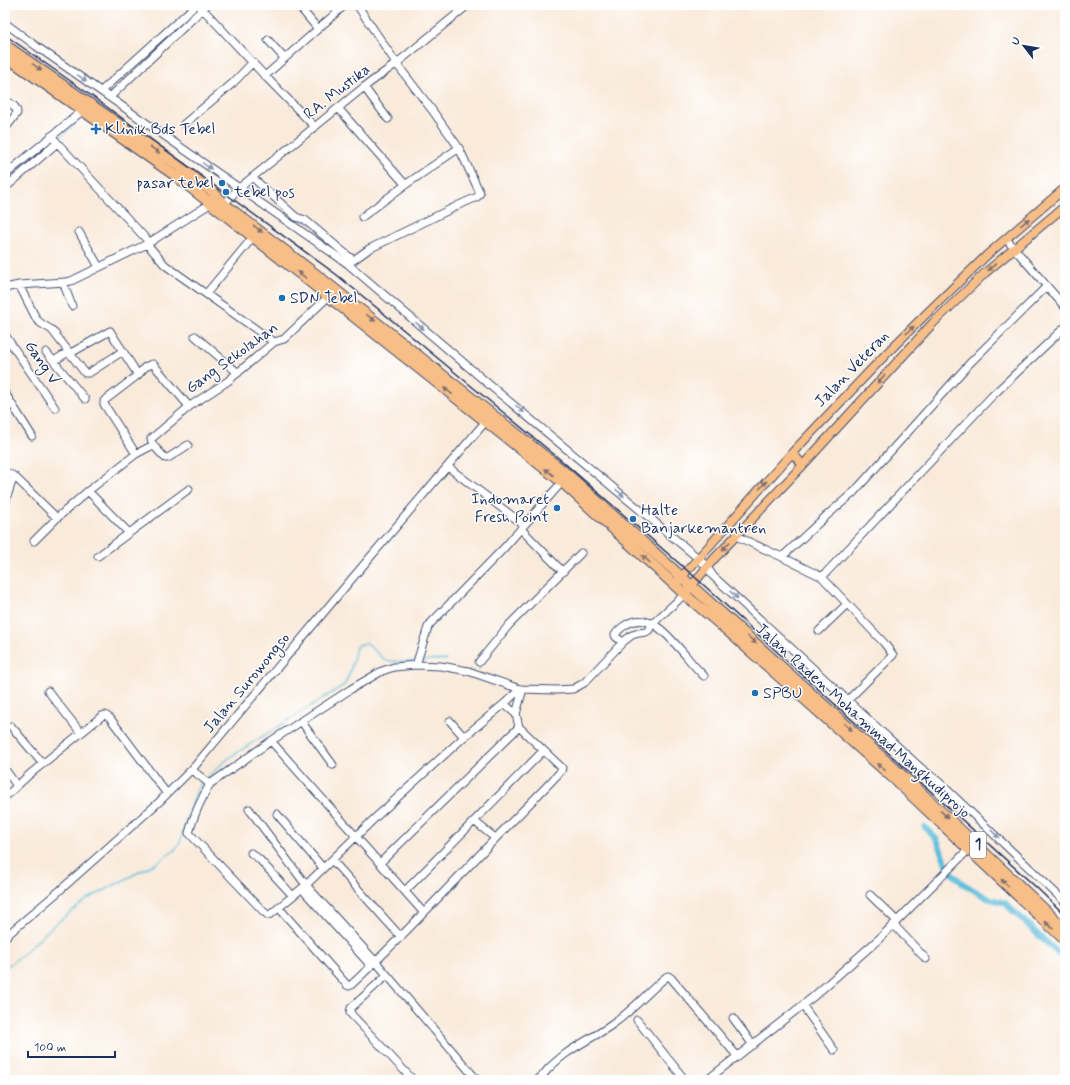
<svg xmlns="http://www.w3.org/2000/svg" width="1070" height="1085" font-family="Mynerve,sans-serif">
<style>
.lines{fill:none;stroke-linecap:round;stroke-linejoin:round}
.stream{stroke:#5bbdda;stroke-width:1.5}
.canal{stroke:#5bbdda;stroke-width:6}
.minor-casing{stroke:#3c4b71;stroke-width:9}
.major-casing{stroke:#3c4b71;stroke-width:10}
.highway-casing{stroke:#3c4b71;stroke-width:12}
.minor{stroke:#fff;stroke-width:7}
.major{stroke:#f7be87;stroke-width:8}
.highway{stroke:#f7be87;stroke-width:10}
.rail{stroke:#1b2f5e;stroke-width:1.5}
.oneway{fill:#7e6f70}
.oneway2{fill:#8d97ae}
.poi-dot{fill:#1f6fb2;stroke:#fff;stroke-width:1.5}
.labels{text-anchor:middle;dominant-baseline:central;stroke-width:3;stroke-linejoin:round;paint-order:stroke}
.shield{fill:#fff;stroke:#5f6d8e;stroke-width:1}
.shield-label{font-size:15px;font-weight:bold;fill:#1b2f5e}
.street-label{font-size:16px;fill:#1b2f5e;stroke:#fff}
.poi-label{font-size:16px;fill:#1b2f5e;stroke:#fff;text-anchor:start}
</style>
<rect width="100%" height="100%" fill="#fff"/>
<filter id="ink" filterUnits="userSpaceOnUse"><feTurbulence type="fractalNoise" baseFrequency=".025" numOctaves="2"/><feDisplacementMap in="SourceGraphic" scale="8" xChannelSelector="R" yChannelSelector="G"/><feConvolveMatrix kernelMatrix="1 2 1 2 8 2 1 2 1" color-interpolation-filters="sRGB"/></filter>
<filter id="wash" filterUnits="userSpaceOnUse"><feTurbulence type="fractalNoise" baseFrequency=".012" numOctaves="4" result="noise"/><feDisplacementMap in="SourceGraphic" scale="16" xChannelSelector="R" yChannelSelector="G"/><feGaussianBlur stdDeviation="0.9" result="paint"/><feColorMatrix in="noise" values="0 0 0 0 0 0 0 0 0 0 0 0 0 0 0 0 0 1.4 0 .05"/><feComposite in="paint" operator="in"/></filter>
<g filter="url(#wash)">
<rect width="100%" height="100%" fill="#f9eada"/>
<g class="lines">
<path class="stream" d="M58,139L76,123
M419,661L432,660H446
M206,778L230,757L344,685C351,675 353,659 356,647L361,644H367L386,661L404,662L415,661
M5,968L23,954L54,925L88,899L158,862L174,851L180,843L186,820L197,789L202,782"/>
<path class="canal" d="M925,827L937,840L948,869L962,883L987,898L1005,903L1065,960"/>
</g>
</g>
<g filter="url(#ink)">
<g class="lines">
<g class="minor-casing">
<path id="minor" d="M199,5L265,76L315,127
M297,5L303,11L318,29
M5,23L36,46L348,264L499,393L698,558L707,567L713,576L921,768L939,782L1065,902
M268,40L284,58
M265,76L345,5
M364,87L388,119
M101,91L196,5
M110,97L207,5
M5,100C10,103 17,106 17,113L5,129
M338,108L404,183L405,185L362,217
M184,124L233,83L253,62
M51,136L149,242
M5,175L82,111
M253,178L296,217L305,220L353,260
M405,185L459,148
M5,188L57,143
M224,204L239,188L364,87L397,63L468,5
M79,232L99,267
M1006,239L1065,307
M147,244L165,265L189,282L274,342
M348,264L369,249L459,205L477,197L480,193L459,148L432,110L399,67L357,5
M63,282L72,306
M19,285L37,320L42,324L52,330L85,373H89L123,351
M5,288L19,285L65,282L71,281L147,244L210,204
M206,294L253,237
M5,335L55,408
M195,336L238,373
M46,352L85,399
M69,354L110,331L138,375
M54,361L68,352
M5,393L32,436
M153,445L151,439L190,406
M136,454L104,404V401L108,398L138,375L145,367L152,364H153L187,404L190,406L228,381L274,342L284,339L331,294
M448,467L524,525
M5,472L14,476L57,518
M88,491L129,533
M5,502L14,476
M521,529L563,572
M736,536L782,557L822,577L884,643L893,655L848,700
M34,541L57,518L88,491L136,454L153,445L165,458H168L188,445
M98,556L189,489
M782,557L825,517L854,492L969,364L1047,286
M822,577L992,396L1065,327
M819,631L847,604
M623,642L616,637L615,635C618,630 622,627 627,624C652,610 672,641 687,657C692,664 698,670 704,676
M479,662L509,625L581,553
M416,665L428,627L431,623L504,548L562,482
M48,691L81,733
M516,714L523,689
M301,721L333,765
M450,721L464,737
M11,726L43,764
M271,741L424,913
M192,770L210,784L271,741L351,689L382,671L394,667L416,665L441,666L468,671L520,689L557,690L573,689L584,683L623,642L632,635L639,633L646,632L649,630L652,624L685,594
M7,772L17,786
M210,784C200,801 194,814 189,833L264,912L268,915L271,914L306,885L376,817L464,737L504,704L520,689
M5,797L30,774L102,716L105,715L110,718L167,794
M249,809L306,885L376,962L477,1080
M277,814L323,868
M474,821L495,838
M251,853L259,859L293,896
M332,860L401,937
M380,863L519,727
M302,889L371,966
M405,891L543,751
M870,895L897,921
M279,908L347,985L349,986L351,985C401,939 447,888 495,839C517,816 540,794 561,771L562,768L560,766L519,727L516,714L504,704
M894,925L926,959
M5,937L58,892L159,802L194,767L350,581L486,421
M387,975L351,1008L350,1013L413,1080
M803,1006L834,1050
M733,1018L753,1045
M637,1020L685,1080
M537,1080C542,1077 545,1073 548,1069C553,1064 559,1059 564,1055C580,1043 598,1035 613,1024C633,1010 648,992 666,977L668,976L671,978L738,1057
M707,1080L813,997L880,938L969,849"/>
</g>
<g class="major-casing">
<path id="major" d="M792,453L803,465
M678,581L792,453L888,352L925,315L987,255L1065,188
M688,590L713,560L803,465L933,323L985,273L1065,206"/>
</g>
<g class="highway-casing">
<path id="highway" d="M5,45L182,168L213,192L224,204L318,276L567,474L915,787L1065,929
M5,56L176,176L328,296L562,482L690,599L728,631L891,776L1065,940"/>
</g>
<use href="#minor" class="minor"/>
<use href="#major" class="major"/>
<use href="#highway" class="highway"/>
<path class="rail" d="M5,35L96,99L230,197L337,275L371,303L562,461L697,579L1037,888L1065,915"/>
</g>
<defs><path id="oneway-solid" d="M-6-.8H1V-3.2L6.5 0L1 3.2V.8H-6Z"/></defs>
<g class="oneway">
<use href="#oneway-solid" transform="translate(37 67) rotate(35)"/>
<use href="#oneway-solid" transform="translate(155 150) rotate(35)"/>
<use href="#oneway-solid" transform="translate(1025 222) rotate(-40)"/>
<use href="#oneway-solid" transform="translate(258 229) rotate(38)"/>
<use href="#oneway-solid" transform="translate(992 267) rotate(140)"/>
<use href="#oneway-solid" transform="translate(302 275) rotate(-142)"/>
<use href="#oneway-solid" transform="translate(371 318) rotate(38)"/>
<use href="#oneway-solid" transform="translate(910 330) rotate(-45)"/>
<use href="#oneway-solid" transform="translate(881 379) rotate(132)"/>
<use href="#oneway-solid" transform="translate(448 391) rotate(-142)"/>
<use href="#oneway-solid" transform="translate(549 472) rotate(-141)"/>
<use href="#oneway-solid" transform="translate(763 485) rotate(-48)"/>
<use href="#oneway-solid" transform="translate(726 546) rotate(133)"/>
<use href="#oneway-solid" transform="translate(646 559) rotate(-138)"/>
<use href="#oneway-solid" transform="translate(752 640) rotate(42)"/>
<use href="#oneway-solid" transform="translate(848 727) rotate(42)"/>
<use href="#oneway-solid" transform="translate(881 767) rotate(-139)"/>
<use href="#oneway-solid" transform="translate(944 814) rotate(43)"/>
<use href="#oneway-solid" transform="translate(1005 883) rotate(-136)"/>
<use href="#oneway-solid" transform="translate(1049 925) rotate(-137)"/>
</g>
<g class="oneway2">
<use href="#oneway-solid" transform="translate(82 78) rotate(35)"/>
<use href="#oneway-solid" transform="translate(207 166) rotate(35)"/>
<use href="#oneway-solid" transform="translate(420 326) rotate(40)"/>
<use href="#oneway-solid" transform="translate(520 409) rotate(40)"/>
<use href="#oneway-solid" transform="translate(620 493) rotate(40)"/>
<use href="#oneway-solid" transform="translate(734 595) rotate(43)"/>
<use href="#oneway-solid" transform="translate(995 834) rotate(44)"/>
</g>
</g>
<g class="poi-dot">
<path d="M94 123h4v4h4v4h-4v4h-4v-4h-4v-4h4z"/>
<circle cx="222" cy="183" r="4"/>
<circle cx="226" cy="192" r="4"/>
<circle cx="282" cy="298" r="4"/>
<circle cx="557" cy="508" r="4"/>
<circle cx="633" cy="519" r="4"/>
<circle cx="755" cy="693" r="4"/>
</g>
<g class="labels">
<rect class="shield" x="970" y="832" width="16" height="26" rx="3"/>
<g class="shield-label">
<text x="978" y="845">1</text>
</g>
<g class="street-label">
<text transform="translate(337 92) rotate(-38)">RA. Mustika</text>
<text transform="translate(232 358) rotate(-36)">Gang Sekolahan</text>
<text transform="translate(42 363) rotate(56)">Gang V</text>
<text transform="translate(852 369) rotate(-46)">Jalan Veteran</text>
<text transform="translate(247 683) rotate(-50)">Jalan Surowongso</text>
<text transform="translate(863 721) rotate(42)">Jalan Raden Mohammad Mangkudiprojo</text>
</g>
<g class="poi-label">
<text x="105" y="129">Klinik Bds Tebel</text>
<text x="214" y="183" text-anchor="end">pasar tebel</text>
<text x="234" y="192">tebel pos</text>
<text x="290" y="298">SDN Tebel</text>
<text x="549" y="499" text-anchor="end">Indomaret<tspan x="549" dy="18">Fresh Point</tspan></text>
<text x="641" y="510">Halte<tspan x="641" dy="18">Banjarkemantren</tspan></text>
<text x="763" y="693">SPBU</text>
</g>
</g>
<rect width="1070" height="1085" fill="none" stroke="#fff" stroke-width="20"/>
<g transform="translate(1024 46) rotate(301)" stroke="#ffffff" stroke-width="3" paint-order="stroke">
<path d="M0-3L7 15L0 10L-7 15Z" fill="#1b2f5e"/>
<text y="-6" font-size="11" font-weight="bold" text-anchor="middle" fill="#1b2f5e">U</text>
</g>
<path d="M28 1051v6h87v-6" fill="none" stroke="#1b2f5e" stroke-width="2"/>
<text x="34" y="1051" font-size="12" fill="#1b2f5e" stroke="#ffffff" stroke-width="3" paint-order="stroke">100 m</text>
</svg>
